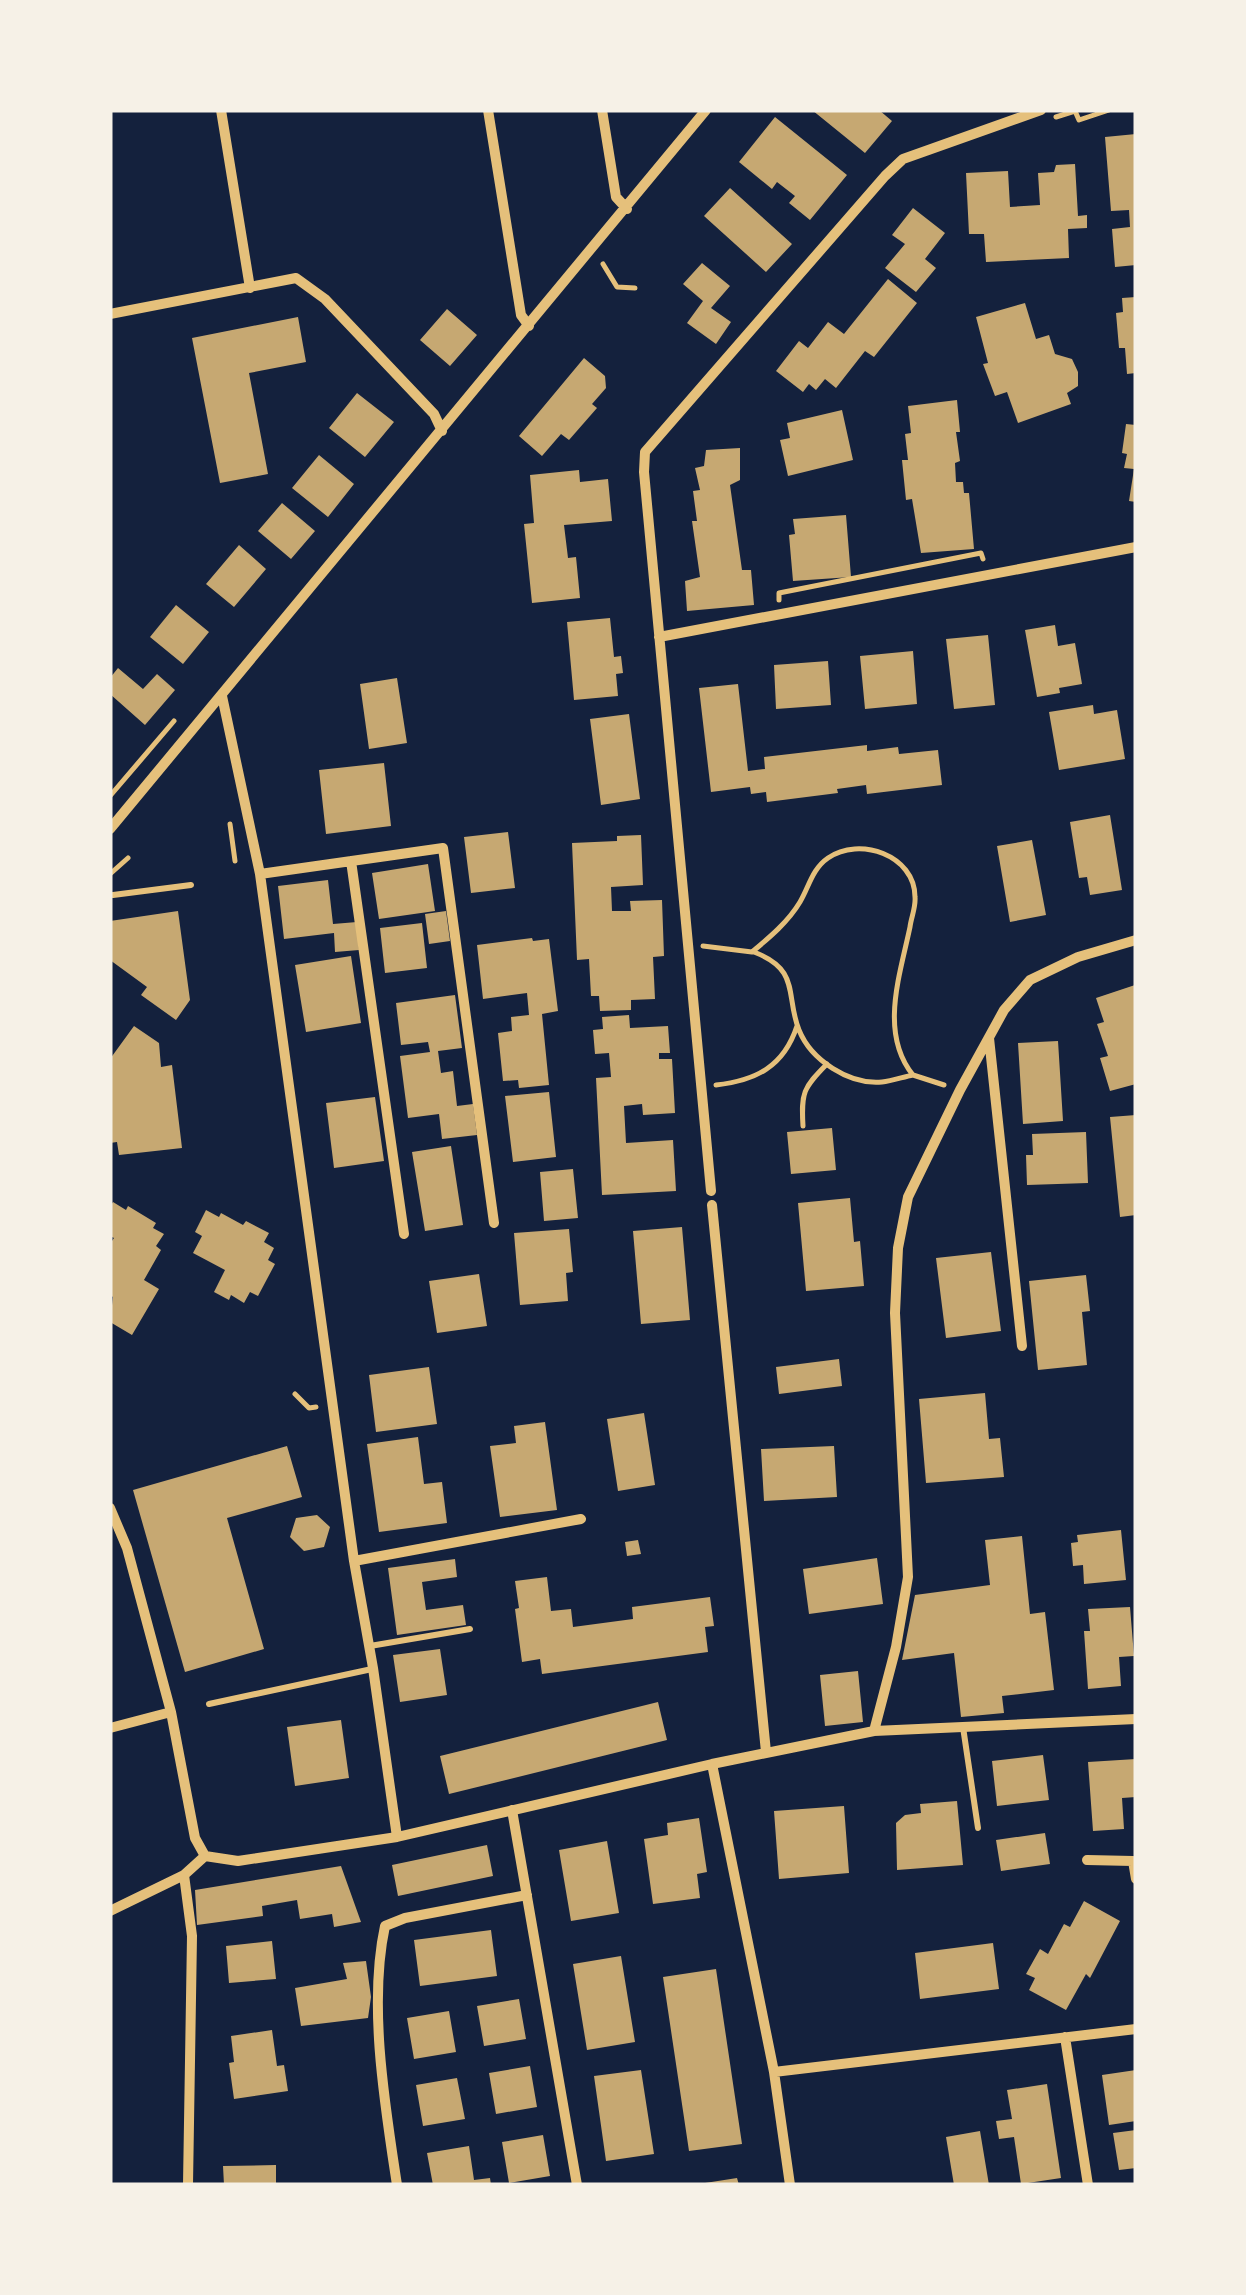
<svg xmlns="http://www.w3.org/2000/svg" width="1246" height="2295" font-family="'DejaVu Sans',sans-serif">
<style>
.building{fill:#c6a872}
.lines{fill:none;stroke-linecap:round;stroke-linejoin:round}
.path{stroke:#e5c07b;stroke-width:5}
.service{stroke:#e5c07b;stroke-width:6}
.minor{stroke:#e5c07b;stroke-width:10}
</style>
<rect width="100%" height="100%" fill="#14213d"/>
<path class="building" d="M812,110H879L892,121L865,153Z
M775,117L847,175L810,220L789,203L795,196L777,182L772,189L739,162Z
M1136,134V265L1115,267L1112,229L1130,227L1129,210L1111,211L1105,137Z
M1075,164L1078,216L1087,215V228L1068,229L1069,258L986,262L984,234H969L966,173L1008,171L1010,207L1040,205L1038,173L1054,172L1056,165Z
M730,188L792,244L766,272L704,216Z
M913,208L945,233L925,259L936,268L916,292L885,268L905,244L892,235Z
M702,263L730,286L711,308L731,322L716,344L687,323L703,301L683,284Z
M888,279L917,303L874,357L865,351L836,388L825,379L816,390L809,384L803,392L776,371L799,341L808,348L828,322L844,334Z
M1136,297V373L1127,374L1125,348H1119L1116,313L1123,312L1122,298Z
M1025,303L1036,339L1049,335L1055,354L1072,359L1078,372V386L1067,393L1071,404L1018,423L1007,392L995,396L983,364L988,363L976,317Z
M447,309L477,335L450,366L420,340Z
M298,317L306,362L249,373L268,474L220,483L192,338Z
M584,358L605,376L606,388L592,404L597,408L569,440L561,434L542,456L519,436Z
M357,393L394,422L365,457L329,428Z
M957,400L960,432H956L960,461L955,463L956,482H963L964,493H969L974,549L921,553L912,499L906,500L902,460H908L905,434L911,433L908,406Z
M842,410L853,460L788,476L780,440L790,438L787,423Z
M1126,424L1136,425V502L1129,501L1134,469L1124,468L1127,454L1122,453Z
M740,448V480L730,485L742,570H751L754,605L687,611L685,581L700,577L692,521H697L693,491L700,490L695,468L704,466L706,450Z
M319,455L354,484L328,517L292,488Z
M579,470L580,482L608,479L612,521L564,525L568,558L576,557L580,598L532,603L524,524L534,523L530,475Z
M282,503L315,531L291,559L258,531Z
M846,515L851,577L793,581L789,535L795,534L793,519Z
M239,545L266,569L234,607L206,584Z
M176,605L209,632L183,664L150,637Z
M610,618L614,657L621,656L623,673L616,674L618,696L574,700L567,622Z
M1055,625L1058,646L1075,643L1082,684L1059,688L1060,693L1037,697L1025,630Z
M988,635L995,705L954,709L946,639Z
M913,651L917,704L865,709L860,656Z
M828,661L831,705L776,709L774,665Z
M118,668L143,689L157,674L175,690L145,725L110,694V678Z
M397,678L407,743L369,749L360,684Z
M738,684L748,771L765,769L764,757L867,745V751L898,747L899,754L938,750L942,785L867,794L866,785L837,789L838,793L767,802L766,792L751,794L750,787L711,792L699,688Z
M1093,705L1094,714L1117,710L1125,759L1059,770L1049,712Z
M629,714L640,799L601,805L590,719Z
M384,763L391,826L326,834L319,770Z
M1110,815L1122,890L1090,895L1087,877L1079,878L1070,822Z
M508,832L515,888L471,893L464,837Z
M641,835L643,885L611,887L612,911H631L630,901L662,900L664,956L653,957L655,999L631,1000V1010L600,1011L599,996H591L589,959L577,960L572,843L617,841V836Z
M1032,840L1046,915L1010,922L997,846Z
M428,864L435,911L379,919L372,873Z
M328,880L333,924L357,922L359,950L335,952L334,933L284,939L278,886Z
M178,911L190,1000L176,1020L141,995L147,987L110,960V921Z
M446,911L450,941L429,944L425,914Z
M422,923L427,968L385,973L380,928Z
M532,938L533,941L549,939L558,1011L542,1014L549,1085L519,1088L518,1080L503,1081L498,1033L512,1031L511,1017L529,1015L527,993L483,999L477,945Z
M351,956L361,1023L306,1032L295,965Z
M1135,985L1136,1084L1110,1091L1100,1058L1108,1056L1097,1024L1104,1022L1096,998Z
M455,995L462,1048L438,1051L441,1073L453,1071L457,1106L473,1104L477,1135L442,1139L439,1114L408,1118L400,1056L430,1052L428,1042L401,1045L396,1003Z
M629,1015L630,1028L668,1026L670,1053H659V1059H672L675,1113L643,1115L642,1104L624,1106L626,1143L673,1140L676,1191L602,1195L596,1078L611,1077L609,1053L595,1054L593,1030L603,1029L602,1017Z
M134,1026L159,1043L161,1067L172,1065L182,1148L119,1155L117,1142L110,1143V1059Z
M1058,1041L1063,1121L1023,1124L1018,1043Z
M549,1092L556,1157L513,1162L505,1096Z
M375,1097L384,1161L334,1168L326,1103Z
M1136,1115V1215L1120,1217L1110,1117Z
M832,1128L836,1170L791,1174L787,1132Z
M1086,1132L1088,1183L1027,1185L1026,1155H1033L1032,1134Z
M451,1146L463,1225L425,1231L412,1152Z
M573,1169L578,1218L544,1221L540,1172Z
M850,1198L854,1242L860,1241L864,1286L806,1291L798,1203Z
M113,1202L126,1210L128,1206L156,1223L153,1228L164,1234L156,1246L161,1250L144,1280L159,1289L132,1335L110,1322L113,1297L110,1295V1244L114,1238L110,1236V1207Z
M206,1210L219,1217L221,1213L243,1225L246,1221L269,1233L264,1242L274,1248L268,1260L275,1264L258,1296L250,1292L244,1303L231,1295L229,1300L214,1292L225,1270L193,1253L202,1236L195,1232Z
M682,1227L690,1320L641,1324L633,1231Z
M569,1229L573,1272L566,1273L568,1301L520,1305L514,1233Z
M991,1252L1001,1331L946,1338L936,1258Z
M479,1274L487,1326L437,1333L429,1281Z
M1086,1275L1090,1311L1082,1312L1087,1365L1038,1370L1029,1281Z
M839,1359L842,1386L779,1394L776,1367Z
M429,1367L437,1424L376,1432L369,1375Z
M985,1393L989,1439L1000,1438L1004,1477L926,1483L919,1399Z
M644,1413L655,1485L618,1491L607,1419Z
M545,1422L557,1510L500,1517L490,1446L516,1443L514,1426Z
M418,1437L424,1484L442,1482L447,1523L379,1532L367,1444Z
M287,1446L302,1497L227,1518L264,1649L185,1672L133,1490Z
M834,1446L837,1497L764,1501L761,1449Z
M317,1515L330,1527L324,1547L304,1551L290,1537L296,1518Z
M1121,1530L1126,1580L1084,1584L1083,1565L1073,1566L1071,1543L1078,1542L1077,1535Z
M1022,1536L1030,1614L1045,1612L1054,1690L1002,1696L1004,1713L961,1717L954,1653L902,1660L915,1595L990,1585L985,1540Z
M638,1540L641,1554L627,1556L625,1542Z
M877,1558L883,1604L809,1614L803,1569Z
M455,1559L457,1577L422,1582L426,1610L463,1605L466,1625L397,1635L388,1568Z
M547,1577L551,1611L571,1609L573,1627L633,1619L632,1607L710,1597L714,1626L705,1627L708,1652L542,1674L540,1659L522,1662L515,1609L519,1608L515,1581Z
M1130,1607L1134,1656L1119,1657L1121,1686L1088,1689L1084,1631H1090L1088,1609Z
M440,1649L447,1695L400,1702L393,1655Z
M858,1671L863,1722L825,1726L820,1675Z
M658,1702L667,1740L449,1794L440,1756Z
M341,1720L349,1778L295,1786L287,1727Z
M1043,1755L1049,1800L997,1806L992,1761Z
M1136,1759V1797L1122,1798L1124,1829L1093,1831L1088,1762Z
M957,1801L963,1865L897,1870L896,1823L905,1815L921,1813L920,1804Z
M844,1806L849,1873L779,1879L774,1811Z
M699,1818L707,1872L697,1874L700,1898L653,1904L644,1839L668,1835L667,1823Z
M1045,1833L1050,1864L1001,1871L996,1840Z
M607,1841L619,1913L571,1921L559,1850Z
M487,1845L493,1876L398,1896L392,1865Z
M341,1866L361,1922L334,1927L332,1914L300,1919L297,1900L262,1906L263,1916L197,1925L195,1890Z
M1084,1901L1120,1921L1090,1978L1086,1974L1066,2010L1029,1990L1035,1978L1026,1974L1040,1949L1048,1954L1064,1924L1070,1927Z
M491,1930L497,1976L420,1986L414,1940Z
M272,1941L276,1979L229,1983L226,1946Z
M993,1943L999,1989L920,1999L915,1953Z
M621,1956L635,2042L587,2050L573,1964Z
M366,1961L371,1997L368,2018L301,2026L295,1988L347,1979L343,1963Z
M716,1969L742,2144L689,2151L663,1977Z
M519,1999L526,2039L484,2046L477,2006Z
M449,2011L456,2052L414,2059L407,2018Z
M272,2030L277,2066L284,2065L288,2091L234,2099L229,2063L234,2062L231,2036Z
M530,2066L537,2107L496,2114L489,2073Z
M641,2070L654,2154L606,2161L594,2076Z
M1136,2070V2121L1109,2125L1102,2075Z
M457,2078L465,2119L423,2126L416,2085Z
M1047,2084L1061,2178L1021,2184L1014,2137L999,2139L996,2121L1012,2119L1007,2090Z
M1136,2130V2168L1119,2170L1113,2133Z
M980,2131L989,2185H954L946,2137Z
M543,2135L550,2176L509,2183L502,2142Z
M469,2146L474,2180L490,2178L491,2185H433L427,2153Z
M276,2165V2185H224L223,2166Z
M737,2178L739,2185H706L705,2183Z"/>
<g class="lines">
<path class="path" d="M1056,117L1075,111L1079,120L1109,110
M603,264L617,287L635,288
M779,600V593L981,553L983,559
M110,796L174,721
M230,824L235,861
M110,874L128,858
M703,946L752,952C770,937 788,922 800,902C809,887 812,869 828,858C859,836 915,855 915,897C916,907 911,918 910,927C900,975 879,1033 913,1075L944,1085
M754,952C801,970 785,995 799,1030C811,1060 849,1085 882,1082C892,1081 903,1077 913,1075
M716,1085C756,1081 784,1066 797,1026
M803,1126C801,1093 803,1088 827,1064
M295,1394L309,1408L316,1407"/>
<path class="service" d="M113,895L191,885
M370,1646L470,1629
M209,1704L372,1669
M963,1727L978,1828"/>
<path class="minor" d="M221,110L250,288
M488,110L521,315L529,326
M602,110L616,197L627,209
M110,314L296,278L325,299L434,414L442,431
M659,637L1136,547
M222,696L260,874L354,1561L373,1668L397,1837
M110,829L706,110
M351,861L404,1234
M260,874L443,848L494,1223
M989,1038L1022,1346
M711,1191L644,472L645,452L885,176L903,159L1041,110
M712,1205L766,1752
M110,1508L127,1548L171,1712L195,1838L205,1856
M354,1561L581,1519
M110,1728L171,1712
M874,1731L896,1647L908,1577L895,1313L898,1248L908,1197L960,1090L1004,1010L1030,980L1078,957L1136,940
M712,1764L774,2072L790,2185
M512,1810L577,2185
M205,1856L238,1861L397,1837L712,1764L874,1731L1136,1719
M1087,1860L1133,1861L1136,1879
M110,1911L184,1875
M1065,2037L1088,2185
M774,2072L1136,2029
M188,2185L192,1936L184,1875L205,1856
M397,2185C385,2106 368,2004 385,1926L405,1918L527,1895"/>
</g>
<rect width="1246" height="2295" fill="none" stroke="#f6f1e7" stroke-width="225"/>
</svg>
